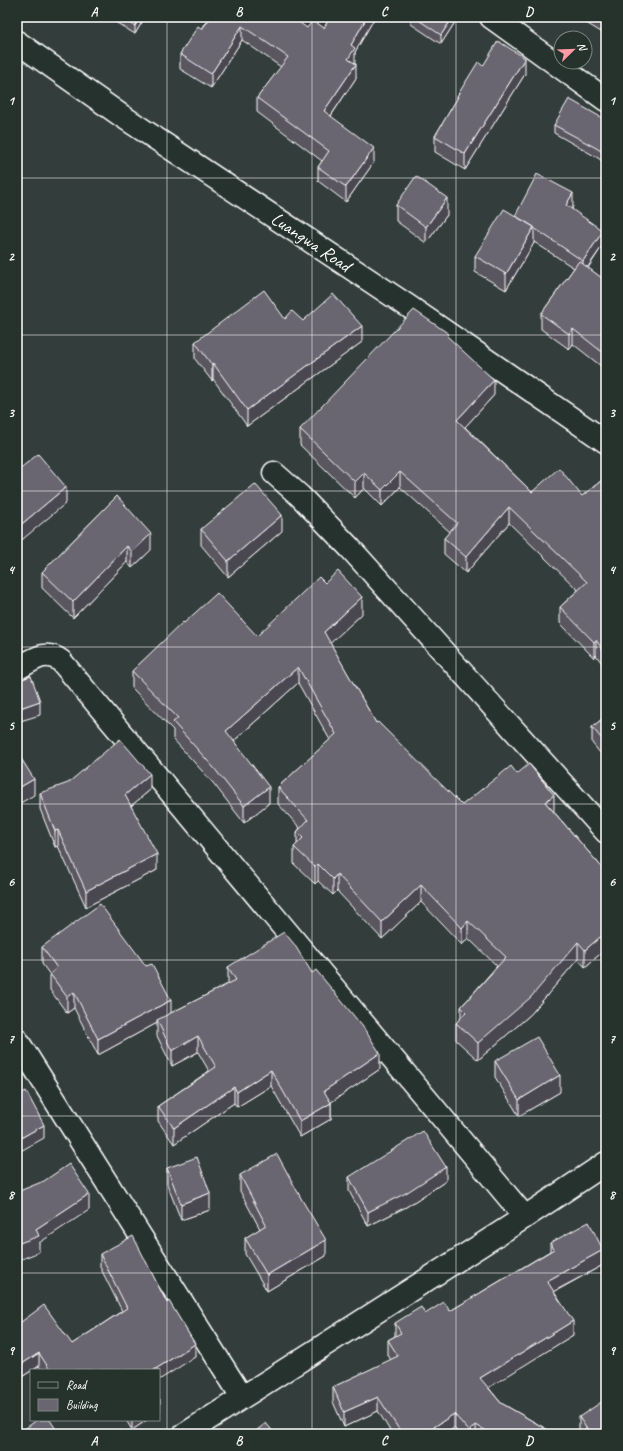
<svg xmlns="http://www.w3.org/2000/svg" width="623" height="1451" font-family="Caveat,sans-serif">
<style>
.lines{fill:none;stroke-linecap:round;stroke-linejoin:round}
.street-casing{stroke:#fff;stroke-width:25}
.street{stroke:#26332d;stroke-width:22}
.wall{fill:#5a5761;stroke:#fff}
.shaded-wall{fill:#4a474f;stroke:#fff}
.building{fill:#696571;stroke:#fff}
.grid{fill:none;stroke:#fff;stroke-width:1;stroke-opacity:0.55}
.labels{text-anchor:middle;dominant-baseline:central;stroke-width:3.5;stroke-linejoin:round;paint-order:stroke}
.street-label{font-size:19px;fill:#fff;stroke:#26332d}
.neatline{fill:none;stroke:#fff;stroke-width:1.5}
.grid-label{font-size:13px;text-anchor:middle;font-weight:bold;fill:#fff}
</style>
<rect width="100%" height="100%" fill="#333d3b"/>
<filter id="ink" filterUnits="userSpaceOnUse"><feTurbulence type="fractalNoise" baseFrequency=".025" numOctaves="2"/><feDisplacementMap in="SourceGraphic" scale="8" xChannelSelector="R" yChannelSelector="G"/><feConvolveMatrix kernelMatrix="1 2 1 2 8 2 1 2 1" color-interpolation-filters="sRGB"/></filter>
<g filter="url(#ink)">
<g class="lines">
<g class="street-casing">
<path id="street" d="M491,17L606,100
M17,42L119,114L408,306L606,442
M274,473L300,496L350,548L606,832
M17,669C33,660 45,649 61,661L525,1217
M17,1040L242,1397
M185,1434L525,1217L606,1163"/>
</g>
<use href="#street" class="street"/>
</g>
<path class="wall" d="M107,17H145L135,34Z
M211,17L307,28H324L330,17H375L355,52L354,63L356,78L331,116L374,162L346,202L318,181V167L322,161L257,112V98L281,67L242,40L211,88L180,69V54Z
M411,17H457V19L441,44L411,24Z
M578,17H606V35L578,18Z
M483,66L525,74L465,170L435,152V136L457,99V96Z
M606,120V164L598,158L554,133V125Z
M396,205L447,215L426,243L396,221Z
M573,206L572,209L603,245L588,268L606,281V370L573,344L569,349L541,329V314L574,268L534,242V243L506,290L475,272V256L515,216Z
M285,319L303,321L362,342L247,426L213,379L212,381L195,359V342Z
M449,338L494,395L465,427L532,492L582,496L606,477V669L596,655L594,658L560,623V607L578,590L509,523L466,573L444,554V538L450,532L400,487L382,506L364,488L355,498L300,445V429Z
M117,496L151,550L132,568L127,562L73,618L42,588V572Z
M201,529L282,531L228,577L201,545Z
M325,583L362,614L330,643L376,723L462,805L517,774L554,812L606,872V949L585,967L578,959L531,1014L478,1060L456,1040V1023L461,1018V1007L497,966L468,938L462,945L421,902L382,939L337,891L333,895L318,881L315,884L294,864V847L297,845V832L300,828L278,804V787L330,740L298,683L234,741L269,803L244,823L214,784L173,739V730L132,688V671L184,623L257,636Z
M606,716V760L592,743V727Z
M150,790L131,806L157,870L86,907L58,846L55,847L40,809V793Z
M42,947L171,1013L228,984V967L312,973L380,1069L331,1102V1119L300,1137L271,1086L237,1107L234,1103L174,1144L158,1121V1106L209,1071L198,1052L172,1066L157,1036V1023L98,1055L74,1008L67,1013L50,990V975L42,964Z
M495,1061L560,1092L519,1116L495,1077Z
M167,1168L210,1210L181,1220L167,1184Z
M240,1175L326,1256L267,1291L245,1254V1238L260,1229L240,1191Z
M349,1177L446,1181L406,1207L368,1226L349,1191Z
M550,1243L603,1265L554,1292L573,1335L488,1387L501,1403L555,1434H459L454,1428L445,1434H392L378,1411L344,1427L333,1402V1387L391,1360L388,1355V1340L395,1336V1323L425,1314L450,1311L550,1251Z
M100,1254L167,1303L195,1357L159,1370H42L39,1366L17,1380V1325L72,1344L122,1311L100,1267Z
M579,1417L606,1434H581L579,1430Z
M126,1420H147L132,1430Z"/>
<path class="shaded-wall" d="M140,17H145L135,34V26Z
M367,17H375L355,52V62L348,73V59L351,45Z
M453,17H457V19L441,44V35Z
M242,26V40L211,88V74Z
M525,58V74L465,170V154Z
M356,64V78L324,126V111Z
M374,148V162L346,202V187Z
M573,193V206L566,219V205Z
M447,198V215L426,243V227Z
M534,227V243L506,290V274Z
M603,231V245L583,274V261Z
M362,326V342L247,426V410Z
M573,329V344L569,349V334Z
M213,363V379L212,381V365Z
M494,380V395L457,436V420Z
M400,472V487L382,506V490Z
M364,473V488L355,498V482Z
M66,487V503L17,544V528Z
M606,502V517L602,508Z
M509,507V523L466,573V557Z
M282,515V531L228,577V561Z
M151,534V550L132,568V552Z
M127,546V562L73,618V602Z
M362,597V614L324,649V632Z
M596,640V655L594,658V642Z
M298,667V683L226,748V731Z
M40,701V715L17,722V709Z
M150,774V790L125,811V795Z
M34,779V795L17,805V789Z
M269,787V803L244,823V806Z
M554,795V812L545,802Z
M58,830V846L55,847V831Z
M157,854V870L86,907V891Z
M318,864V881L315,884V867Z
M337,874V891L333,895V879Z
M421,885V902L382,939V922Z
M468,921V938L462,945V928Z
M606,932V949L585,967V950Z
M578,942V959L531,1014L478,1060V1043Z
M74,992V1008L67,1013V997Z
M171,1000V1016L157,1020V1023L98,1055V1039Z
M198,1036V1052L172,1066V1051Z
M380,1053V1069L324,1107V1091Z
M271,1070V1086L237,1107V1092Z
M560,1075V1092L519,1116V1100Z
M234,1087V1103L174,1144V1128Z
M331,1103V1119L300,1137V1121Z
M44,1125V1138L17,1153V1140Z
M446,1167V1181L406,1207L368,1226V1212Z
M210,1193V1210L181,1220V1204Z
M89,1194V1210L39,1243V1252L17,1261V1244L36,1229Z
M326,1240V1256L267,1291V1275Z
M603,1250V1265L547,1295V1281Z
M573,1321V1335L480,1393V1378Z
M195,1344V1357L159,1380V1370H154Z
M39,1353V1366L33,1370H31V1371L17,1380V1367Z
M378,1397V1411L344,1427V1412Z
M159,1399H160V1412H159Z
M454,1414V1428L445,1434H423Z
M132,1420H147L132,1430Z
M476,1425V1434H469V1431Z"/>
<path class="building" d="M120,17H140L135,26Z
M211,17H292L307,28L313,20L324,28L330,17H367L351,45L355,48L348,59L356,64L324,111L374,148L346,187L318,167L329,151L257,98L288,57L242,26L211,74L180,54L198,26L202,29Z
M414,17H453L441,35Z
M498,41L525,58L465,154L435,136L458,97L457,96L478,62L483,66Z
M569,99L606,120V155L598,149L554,125Z
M537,174L573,193L566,205L603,231L583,261L534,228V227L515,216Z
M416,176L447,198L426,227L396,205Z
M504,209L534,227L506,274L475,256Z
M579,261L606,281V355L573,329L569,334L541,314Z
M264,290L285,319L292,311L303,321L333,294L362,326L247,410L213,363L212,365L195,342Z
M414,310L449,334L447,336L494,380L457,420L532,492L559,468L582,496L606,477V502L602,508L606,511V654L596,640L594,642L560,607L587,582L509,507L466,557L444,538L457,523L400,472L382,490L364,473L355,482L300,429Z
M38,454L66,487L17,528V471Z
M255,484L282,515L228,561L201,529Z
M117,496L151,534L132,552L127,546L73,602L42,572Z
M338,571L362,597L324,632L376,723L378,722L462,805L511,766L517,774L529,764L554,795L545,802L606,872V932L585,950L578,942L531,997L478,1043L456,1023L466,1012L461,1007L506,957L468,921L462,928L421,885L382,922L337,874L333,879L318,864L315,867L294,847L303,838L297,832L308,820L278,787L336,734L298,667L226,731L269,787L244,806L214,768L173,722L178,718L132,671L183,622L184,623L217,593L257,636L319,577L325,583Z
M31,676L40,701L17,709V681Z
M606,716V744L592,727Z
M120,739L150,774L125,795L157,854L86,891L58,830L55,831L40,793L68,783Z
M17,752L34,779L17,789Z
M100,904L146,966L152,964L171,1000L98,1039L74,992L67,997L50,974L57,968L42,947Z
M284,932L294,944L312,973L316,970L363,1027L380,1053L324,1091L331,1103L300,1121L271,1070L237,1092L234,1087L174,1128L158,1106L216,1067L198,1036L172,1051L157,1020L236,980L228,967Z
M537,1037L560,1075L519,1100L495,1061Z
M26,1091L44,1125L17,1140V1096Z
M423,1131L446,1167L406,1193L368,1212L349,1177Z
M277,1154L302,1200L326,1240L267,1275L245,1238L266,1225L240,1175Z
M197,1157L210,1193L181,1204L167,1168Z
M69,1164L89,1194L36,1229L39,1236L17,1244V1192L44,1181Z
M589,1222L603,1250L547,1281L573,1321L480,1378L501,1403L555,1434H492L476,1425L469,1431L454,1414L423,1434H402L378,1397L344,1412L333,1387L398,1356L388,1340L401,1333L395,1323L421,1307L425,1314L444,1302L450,1311L554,1249L550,1243Z
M133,1236L167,1303L169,1301L195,1344L154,1370H50L39,1353L17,1367V1325L44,1305L72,1344L127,1308L100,1254Z
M606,1399V1434H590L579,1417Z
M37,1420H50L59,1434H26L23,1430Z
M266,1423L275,1434H252Z"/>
</g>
<path class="grid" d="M167,17V1434M312,17V1434M456,17V1434M17,178H606M17,335H606M17,491H606M17,647H606M17,804H606M17,960H606M17,1116H606M17,1273H606"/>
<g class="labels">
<g class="street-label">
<text transform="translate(311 242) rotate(34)">Luangwa Road</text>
</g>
</g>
<rect width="623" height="1451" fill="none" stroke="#26332d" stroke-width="44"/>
<rect x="30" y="1369" width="130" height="52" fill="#26332d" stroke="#7d8581"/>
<rect x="38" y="1382" width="20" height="6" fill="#26332d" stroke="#7d8581"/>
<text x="66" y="1389" font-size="12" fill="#ffffff">Road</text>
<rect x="38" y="1399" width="20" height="12" fill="#696571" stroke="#7d8581"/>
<text x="66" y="1409" font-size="12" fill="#ffffff">Building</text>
<g transform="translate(573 50) rotate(67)"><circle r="19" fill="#26332d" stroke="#7d8581"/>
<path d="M0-3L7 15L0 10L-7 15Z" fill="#ff9aa2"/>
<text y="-6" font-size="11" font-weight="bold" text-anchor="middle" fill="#ffffff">N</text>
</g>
<rect x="22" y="22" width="579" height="1407" class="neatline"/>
<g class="grid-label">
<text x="94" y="16">A</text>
<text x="239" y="16">B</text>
<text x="384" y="16">C</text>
<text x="529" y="16">D</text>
<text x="11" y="105">1</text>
<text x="612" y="105">1</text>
<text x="11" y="261">2</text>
<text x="612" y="261">2</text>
<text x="11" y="417">3</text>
<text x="612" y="417">3</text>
<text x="11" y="574">4</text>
<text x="612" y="574">4</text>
<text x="11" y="730">5</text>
<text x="612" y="730">5</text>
<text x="11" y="886">6</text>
<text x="612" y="886">6</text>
<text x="11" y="1043">7</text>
<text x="612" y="1043">7</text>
<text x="11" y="1199">8</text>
<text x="612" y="1199">8</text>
<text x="11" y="1355">9</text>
<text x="612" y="1355">9</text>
<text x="94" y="1445">A</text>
<text x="239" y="1445">B</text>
<text x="384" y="1445">C</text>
<text x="529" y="1445">D</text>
</g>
</svg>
